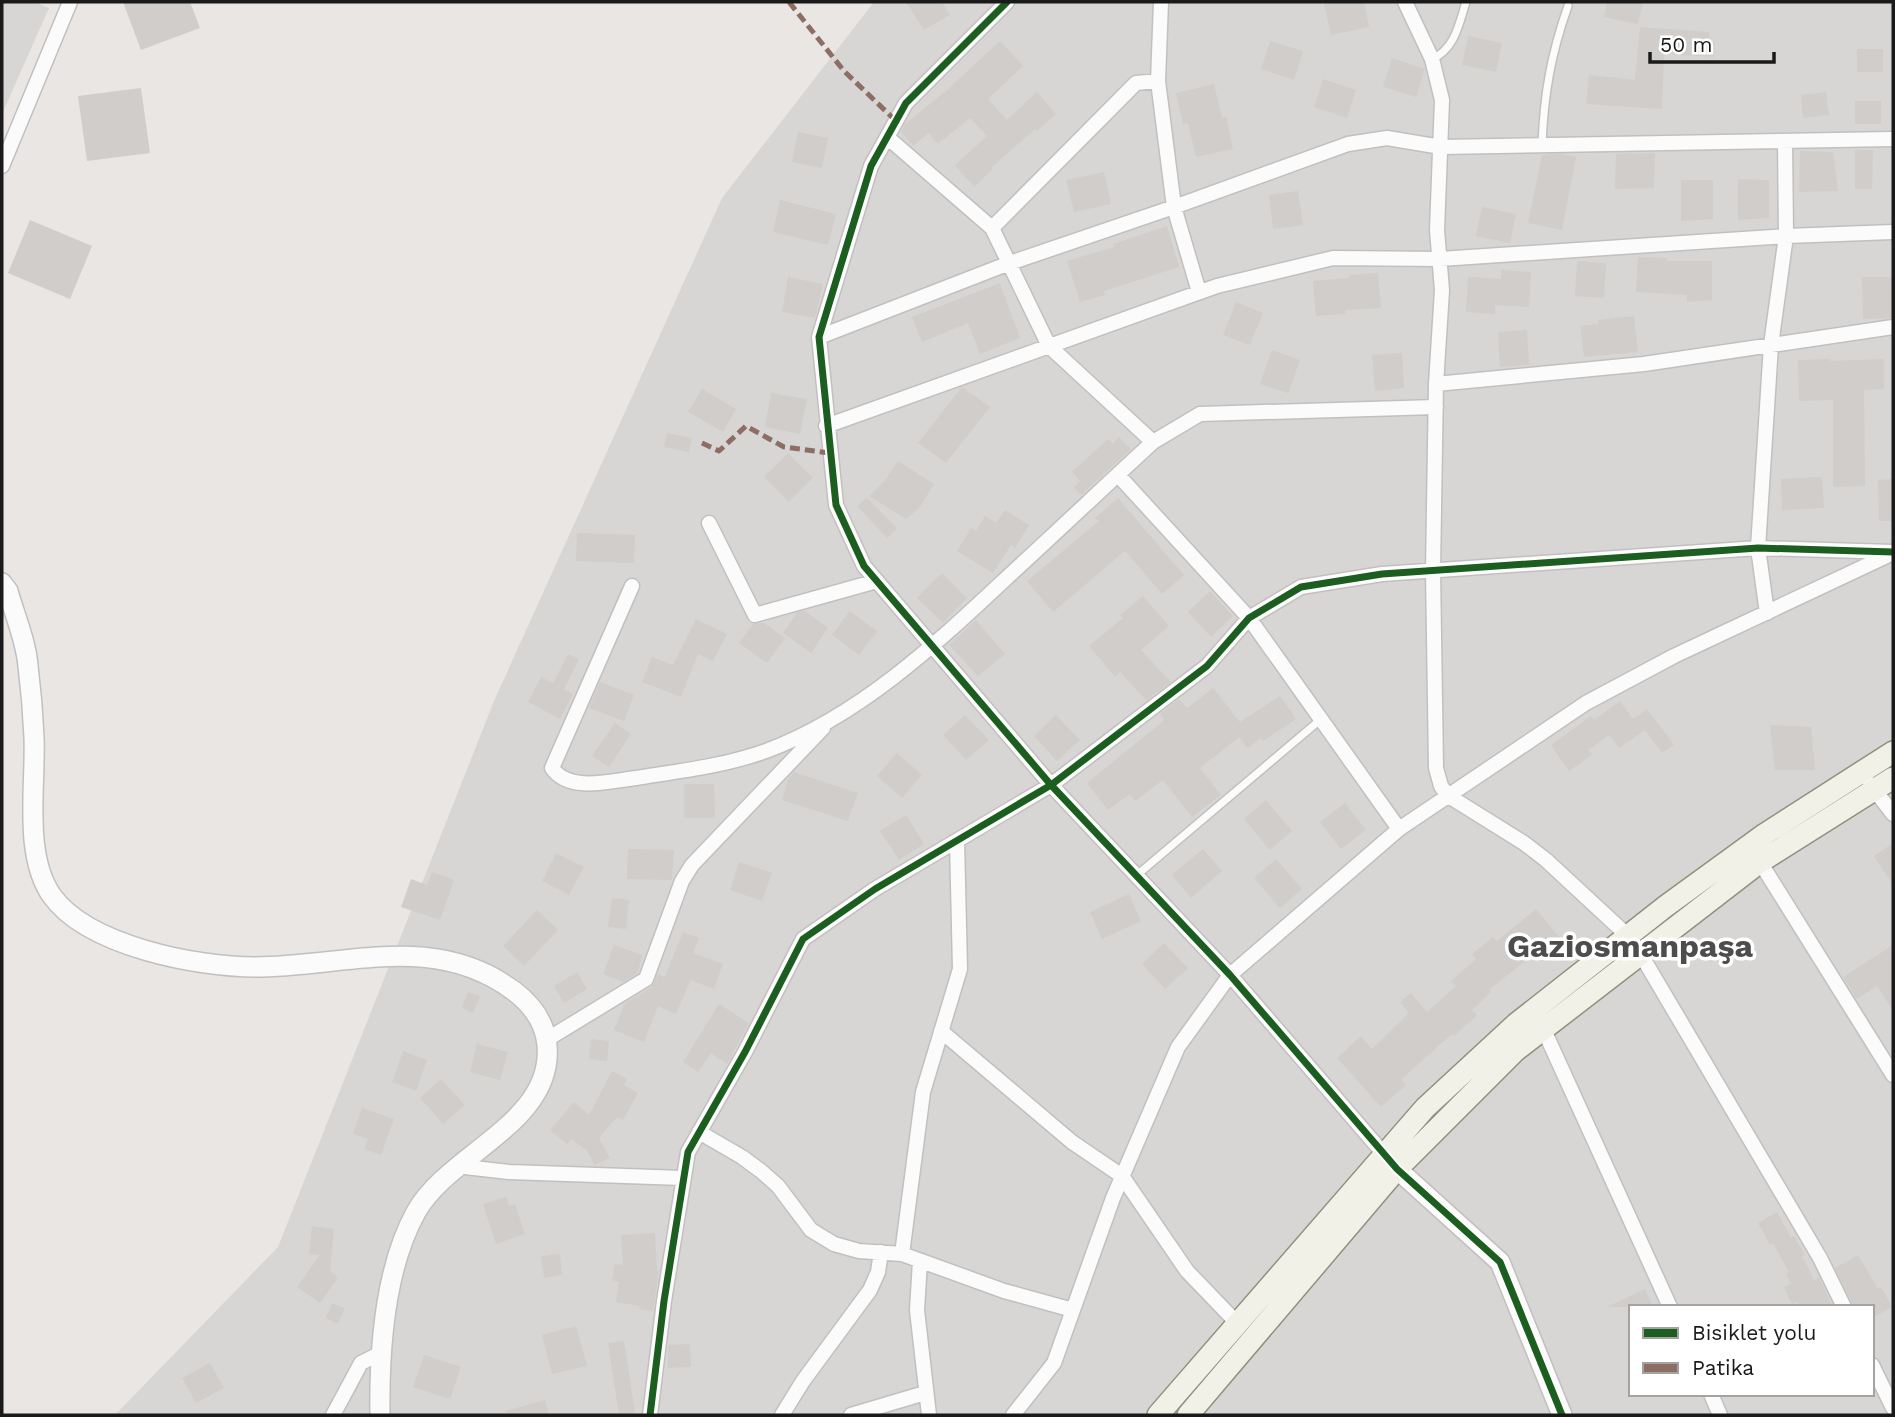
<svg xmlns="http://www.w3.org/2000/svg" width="1895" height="1417" font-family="'Work Sans',sans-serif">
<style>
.residential{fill:#d8d6d4;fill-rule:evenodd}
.building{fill:#d0cdca}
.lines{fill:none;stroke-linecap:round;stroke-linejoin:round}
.service-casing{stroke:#c1c0bf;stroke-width:10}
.minor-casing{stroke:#c1c0bf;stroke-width:17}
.tertiary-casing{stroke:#c1c0bf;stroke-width:22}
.secondary-casing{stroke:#90907d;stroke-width:24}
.service{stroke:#fcfbfb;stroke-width:7}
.minor{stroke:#fcfbfb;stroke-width:14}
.tertiary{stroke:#fcfbfb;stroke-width:19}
.secondary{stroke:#f2f1e8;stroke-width:21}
.quiet{stroke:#8d6e63;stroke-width:5;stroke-dasharray:10 5;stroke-linecap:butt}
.cycleway-casing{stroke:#fff;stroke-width:11}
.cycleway{stroke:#1b5e20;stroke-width:7}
.labels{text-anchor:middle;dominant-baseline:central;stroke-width:7;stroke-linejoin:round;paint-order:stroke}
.district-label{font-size:32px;font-weight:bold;fill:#4d4d4d;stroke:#fff}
</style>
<rect width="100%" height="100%" fill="#e9e6e3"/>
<path class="residential" d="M2,2H35L49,8L2,114Z
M874,2H1893V1415H115L278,1247L494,701L722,198ZM1631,1307H1872V1394H1631Z"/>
<path class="building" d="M123,2H190L200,28L141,50Z
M906,2H942L950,15L924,30Z
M1333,2H1364L1369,27L1331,35L1324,4Z
M1607,2H1643L1638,24L1604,17Z
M1640,27L1709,32V42H1715L1714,57L1664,54L1662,109L1586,104L1589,75L1635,80Z
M1468,36L1502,43L1496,72L1462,65Z
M1000,41L1023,66L988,99L1007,120L1037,92L1056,114L1037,131L1035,129L992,167L993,169L974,187L955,165L987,136L970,118L938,144L929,133L913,146L901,132L905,124L946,91Z
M1270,41L1303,51L1294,80L1261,69Z
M1857,49H1883V72H1857Z
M1392,58L1425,69L1416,97L1383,87Z
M1323,79L1356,90L1347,118L1314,107Z
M1214,84L1222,118L1226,117L1233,149L1196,157L1188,123L1183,124L1176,93Z
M141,88L150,153L87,161L78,96Z
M1826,92L1829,115L1803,118L1801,95Z
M1855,101H1881V124H1855Z
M798,132L828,138L822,168L792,162Z
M1855,150H1873L1872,189H1855Z
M1800,151L1833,152L1838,191L1799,192Z
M1655,153L1654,188L1615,189L1616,154Z
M1562,154L1576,157L1562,230L1528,223L1542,155Z
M1104,172L1111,204L1074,212L1066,180Z
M1738,179L1769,180V218L1738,220Z
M1681,180H1713V219L1681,221Z
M1298,191L1303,225L1273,229L1269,195Z
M780,200L836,214L828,245L773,232Z
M1482,207L1516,214L1510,243L1476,236Z
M30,220L92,246L70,299L8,273Z
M1167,226L1179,267L1104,291L1105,295L1080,302L1067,261L1114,247L1113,244Z
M1638,257L1667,258V261H1712V300L1687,302V295L1636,292Z
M1577,261L1606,263L1604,298L1575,296Z
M1501,270L1531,272L1529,307L1495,305V314L1466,312L1468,277L1501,279Z
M1378,273L1381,308L1345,310V314L1316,316L1313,281L1349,278V275Z
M788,277L823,284L815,318L782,312Z
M1862,277H1893V318L1863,319Z
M1000,283L1020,338L980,354L968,323L922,342L912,317Z
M1236,302L1263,313L1250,345L1223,335Z
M1634,316L1638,352L1584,357L1580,326L1598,324V320Z
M1527,330L1529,365L1500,367L1498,332Z
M1272,350L1300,360L1288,393L1260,384Z
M1402,353L1404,388L1375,391L1372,355Z
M1830,359V361L1884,359V389L1864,390L1865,486L1833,487V400L1799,401L1798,360Z
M962,387L990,407L946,463L918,443Z
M702,389L736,409L723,432L688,412Z
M771,393L807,399L800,434L765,427Z
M667,433L692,438L689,452L664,447Z
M1119,437L1131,449L1081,495L1074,487L1080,481L1072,472L1108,439L1113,444Z
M788,453L813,478L789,502L764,477Z
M898,461L934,484L920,507L906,519L869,496L886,479Z
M1822,477L1824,508L1782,510L1781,479Z
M1893,479V521H1879L1878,480Z
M867,498L897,528L887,538L857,506Z
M1118,498L1184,575L1162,594L1125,551L1053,612L1027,581L1099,521L1095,518Z
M1005,510L1029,525L1015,548L1011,545L993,573L957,551L971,528L976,531L985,516L996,523Z
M577,533L635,535L634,563L576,561Z
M942,573L967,598L943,623L917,598Z
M1210,591L1233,616L1211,637L1188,612Z
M1143,596L1169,626L1141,650L1171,682L1146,700L1120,672L1115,677L1089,646L1123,618L1120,615Z
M805,611L828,628L811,653L783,633L797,613Z
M850,611L877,631L859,655L832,635Z
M696,619L727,634L713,661L698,654L681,697L642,682L652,657L673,665Z
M976,620L1005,654L978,676L949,645Z
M764,623L785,638L767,663L739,643L753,624Z
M568,654L579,659L564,689L573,694L560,719L528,702L541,677L553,683Z
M600,682L634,695L624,721L589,708Z
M1213,688L1240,722L1280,696L1296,719L1263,741L1261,738L1248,748L1239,737L1200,768L1221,795L1192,817L1163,780L1135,801L1130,794L1108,810L1087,783L1161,723L1164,719L1160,714L1179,699L1187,708Z
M1620,701L1633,719L1647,709L1674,745L1662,753L1645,730L1619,748L1609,735L1588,750L1592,755L1569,771L1551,745L1591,716L1594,720Z
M965,715L989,740L966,760L943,735Z
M1056,715L1080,740L1057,761L1034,736Z
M615,723L631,734L609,767L592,756Z
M1770,725L1811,727L1815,770H1775Z
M897,753L922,775L902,798L877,776Z
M794,772L858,793L848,821L782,800L789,777Z
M684,784H714L715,818H684Z
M1266,800L1292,831L1270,850L1244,819Z
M1345,803L1366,830L1341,849L1320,822Z
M906,815L924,844L899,860L880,831Z
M1893,843V885L1874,856Z
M628,849L674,850L672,880L627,879Z
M1203,849L1222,871L1191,898L1172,875Z
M556,853L584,867L569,895L542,881Z
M1276,859L1302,889L1280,908L1254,878Z
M739,862L772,873L762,901L730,890Z
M432,872L454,880L440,920L401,907L411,879L427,885Z
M1129,894L1141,921L1102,939L1090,912Z
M612,898L629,900L626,929L608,927Z
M1536,909L1561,939L1535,961L1531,956L1489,990L1491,992L1472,1010L1477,1015L1454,1036L1452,1034L1428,1055L1401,1080L1406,1085L1381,1107L1337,1058L1361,1036L1372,1049L1409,1013L1400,1002L1411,993L1427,1012L1456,986L1451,981L1476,959L1472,954L1493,937L1497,941Z
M537,910L558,930L524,966L503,946Z
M683,932L699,938L693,953L723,964L714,989L691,980L676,1014L658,1006L644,1042L614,1030L625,1003L652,987L658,974L665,977Z
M1164,943L1188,968L1165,989L1142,964Z
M614,945L642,955L638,973L623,982L603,974Z
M1893,945V1011L1877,986L1857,999L1843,977Z
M577,972L587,989L564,1003L554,986Z
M468,992L480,996L473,1013L462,1008Z
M719,1004L749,1023L727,1064L711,1053L698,1072L683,1062Z
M591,1039L609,1041L607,1061L589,1059Z
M477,1044L508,1052L500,1080L470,1072Z
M403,1051L427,1060L416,1091L392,1082Z
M612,1071L627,1079L624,1085L638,1093L623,1120L617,1117L599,1138L610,1158L594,1165L588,1152L572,1139L567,1144L550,1130L574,1102L589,1115Z
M441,1079L465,1105L443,1124L420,1098Z
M362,1108L394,1119L381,1155L364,1149L368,1139L353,1134Z
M506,1197L509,1206L515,1204L525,1234L496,1244L483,1204Z
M1777,1212L1791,1238L1794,1236L1805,1255L1802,1256L1814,1280L1819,1277L1833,1307H1800L1798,1302L1792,1304L1784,1287L1791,1284L1786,1274L1789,1272L1773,1243L1770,1245L1758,1223Z
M312,1226L334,1229L330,1271L338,1278L320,1303L297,1287L320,1255L309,1254Z
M655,1233L657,1271H659L653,1311L639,1309L640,1306L616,1302L619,1282L612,1280L615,1264L623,1265L621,1235Z
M560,1254L562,1275L544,1278L541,1256Z
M1858,1255L1878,1289L1881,1287L1892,1307L1872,1318V1307H1854L1835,1268Z
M1645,1289L1653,1307H1607Z
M332,1303L345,1308L338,1324L326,1318Z
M576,1326L587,1366L552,1374L542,1335Z
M624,1341L635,1413L619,1415L608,1343Z
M690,1344L691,1367L668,1368V1345Z
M424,1355L461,1367L450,1399L413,1387Z
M210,1363L224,1388L196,1403L182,1378Z
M545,1400L549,1415H506L505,1411Z"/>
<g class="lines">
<g class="service-casing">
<path id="service" d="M1432,59C1455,49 1459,24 1466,2
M1542,144C1544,94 1551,54 1568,6
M1137,875L1320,720"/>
</g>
<g class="minor-casing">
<path id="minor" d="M1007,2L906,103L871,166L819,337L836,505L864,566L1051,785L1230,975L1389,1160
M1161,2L1158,81L1174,207L1199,292
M1405,2L1432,59L1442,100L1437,230L1442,290L1436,384L1433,570L1436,768L1441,786L1447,795L1524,843L1546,860L1628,936
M1158,81L1136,83L992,228L1049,346L1153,442L1200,414L1436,407
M887,137L992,228
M2,166L70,2
M819,337L1007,264L1174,207L1348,144L1387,138L1441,147L1893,139
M1436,384L1644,364L1893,327
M826,426L1217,286L1333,258L1440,259L1786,236L1893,232
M1118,475L1249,618L1399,829
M709,523L755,615L877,581
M632,586L552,768C569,793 611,781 636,778C680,771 724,766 766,751C862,715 939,641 1013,572C1060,529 1106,485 1153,442
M1767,613L1758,548L1771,345L1786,236L1785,141
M1870,784L1893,814
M1760,862L1893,1075
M1640,953L1820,1258L1844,1307
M1543,1028L1670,1307
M941,1031L1072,1142L1122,1176L1187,1271L1237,1323
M546,1040L646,979L682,881L692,865L823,728
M699,1132L742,1157L761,1171L778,1186L811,1230L834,1244L859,1251L902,1254L1004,1291L1073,1310
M456,1166L509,1172L683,1178
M902,1254L923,1092L960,969L957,841
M920,1261L917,1310L929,1415
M1872,1365L1893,1408
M1711,1394L1720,1415
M333,1415L361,1363L381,1353
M650,1415L664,1301L688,1152L745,1052L803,939L875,889L1051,785L1207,666L1249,618L1301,587L1382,574L1758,548L1893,552
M782,1415L803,1381L870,1290L878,1272L881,1252
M851,1415L925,1393
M1013,1415L1054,1363L1113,1198L1178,1047L1230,975L1399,829L1586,703L1674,656L1893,553"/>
</g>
<g class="tertiary-casing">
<path id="tertiary" d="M2,583L8,591C15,616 26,641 28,666C31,690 33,714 34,737C36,786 23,855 52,896C88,946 197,967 255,967C346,967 433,931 514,991C531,1004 545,1022 547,1045C554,1123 449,1153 416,1212C384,1270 379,1350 380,1415
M1397,1169L1500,1262L1562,1415"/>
</g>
<g class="secondary-casing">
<path id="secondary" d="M1158,1415L1425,1108L1516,1024L1666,906L1765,834L1893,752
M1188,1415L1397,1169L1515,1051L1760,862L1893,778"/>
</g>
<use href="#service" class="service"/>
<use href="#minor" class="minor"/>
<use href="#tertiary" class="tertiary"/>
<use href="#secondary" class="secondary"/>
<path class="quiet" d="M789,2L844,71L896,121
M702,443L719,451L746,426L784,447L830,453"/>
<g class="cycleway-casing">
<path id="cycleway" d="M1007,2L906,103L871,166L819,337L836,505L864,566L1051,785L1230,975L1397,1169L1500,1262L1562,1415
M650,1415L664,1301L688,1152L745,1052L803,939L875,889L1051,785L1207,666L1249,618L1301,587L1382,574L1758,548L1893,552"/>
</g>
<use href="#cycleway" class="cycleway"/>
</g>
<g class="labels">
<g class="district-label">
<text x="1630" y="946">Gaziosmanpaşa</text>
</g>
</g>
<rect width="1895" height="1417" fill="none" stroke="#1a1a1a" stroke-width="7"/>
<rect x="1629" y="1305" width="245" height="91" fill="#ffffff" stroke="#a3a3a3" stroke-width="2"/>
<rect x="1643" y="1328" width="35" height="10" fill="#1b5e20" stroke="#a3a3a3" stroke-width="2"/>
<text x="1692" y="1340" font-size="21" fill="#1a1a1a">Bisiklet yolu</text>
<rect x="1643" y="1363" width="35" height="10" fill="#8d6e63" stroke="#a3a3a3" stroke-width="2"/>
<text x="1692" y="1375" font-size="21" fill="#1a1a1a">Patika</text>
<path d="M1650 52v10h124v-10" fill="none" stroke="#1a1a1a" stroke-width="3.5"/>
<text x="1660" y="52" font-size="21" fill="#1a1a1a" stroke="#ffffff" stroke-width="5" paint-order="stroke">50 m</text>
</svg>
